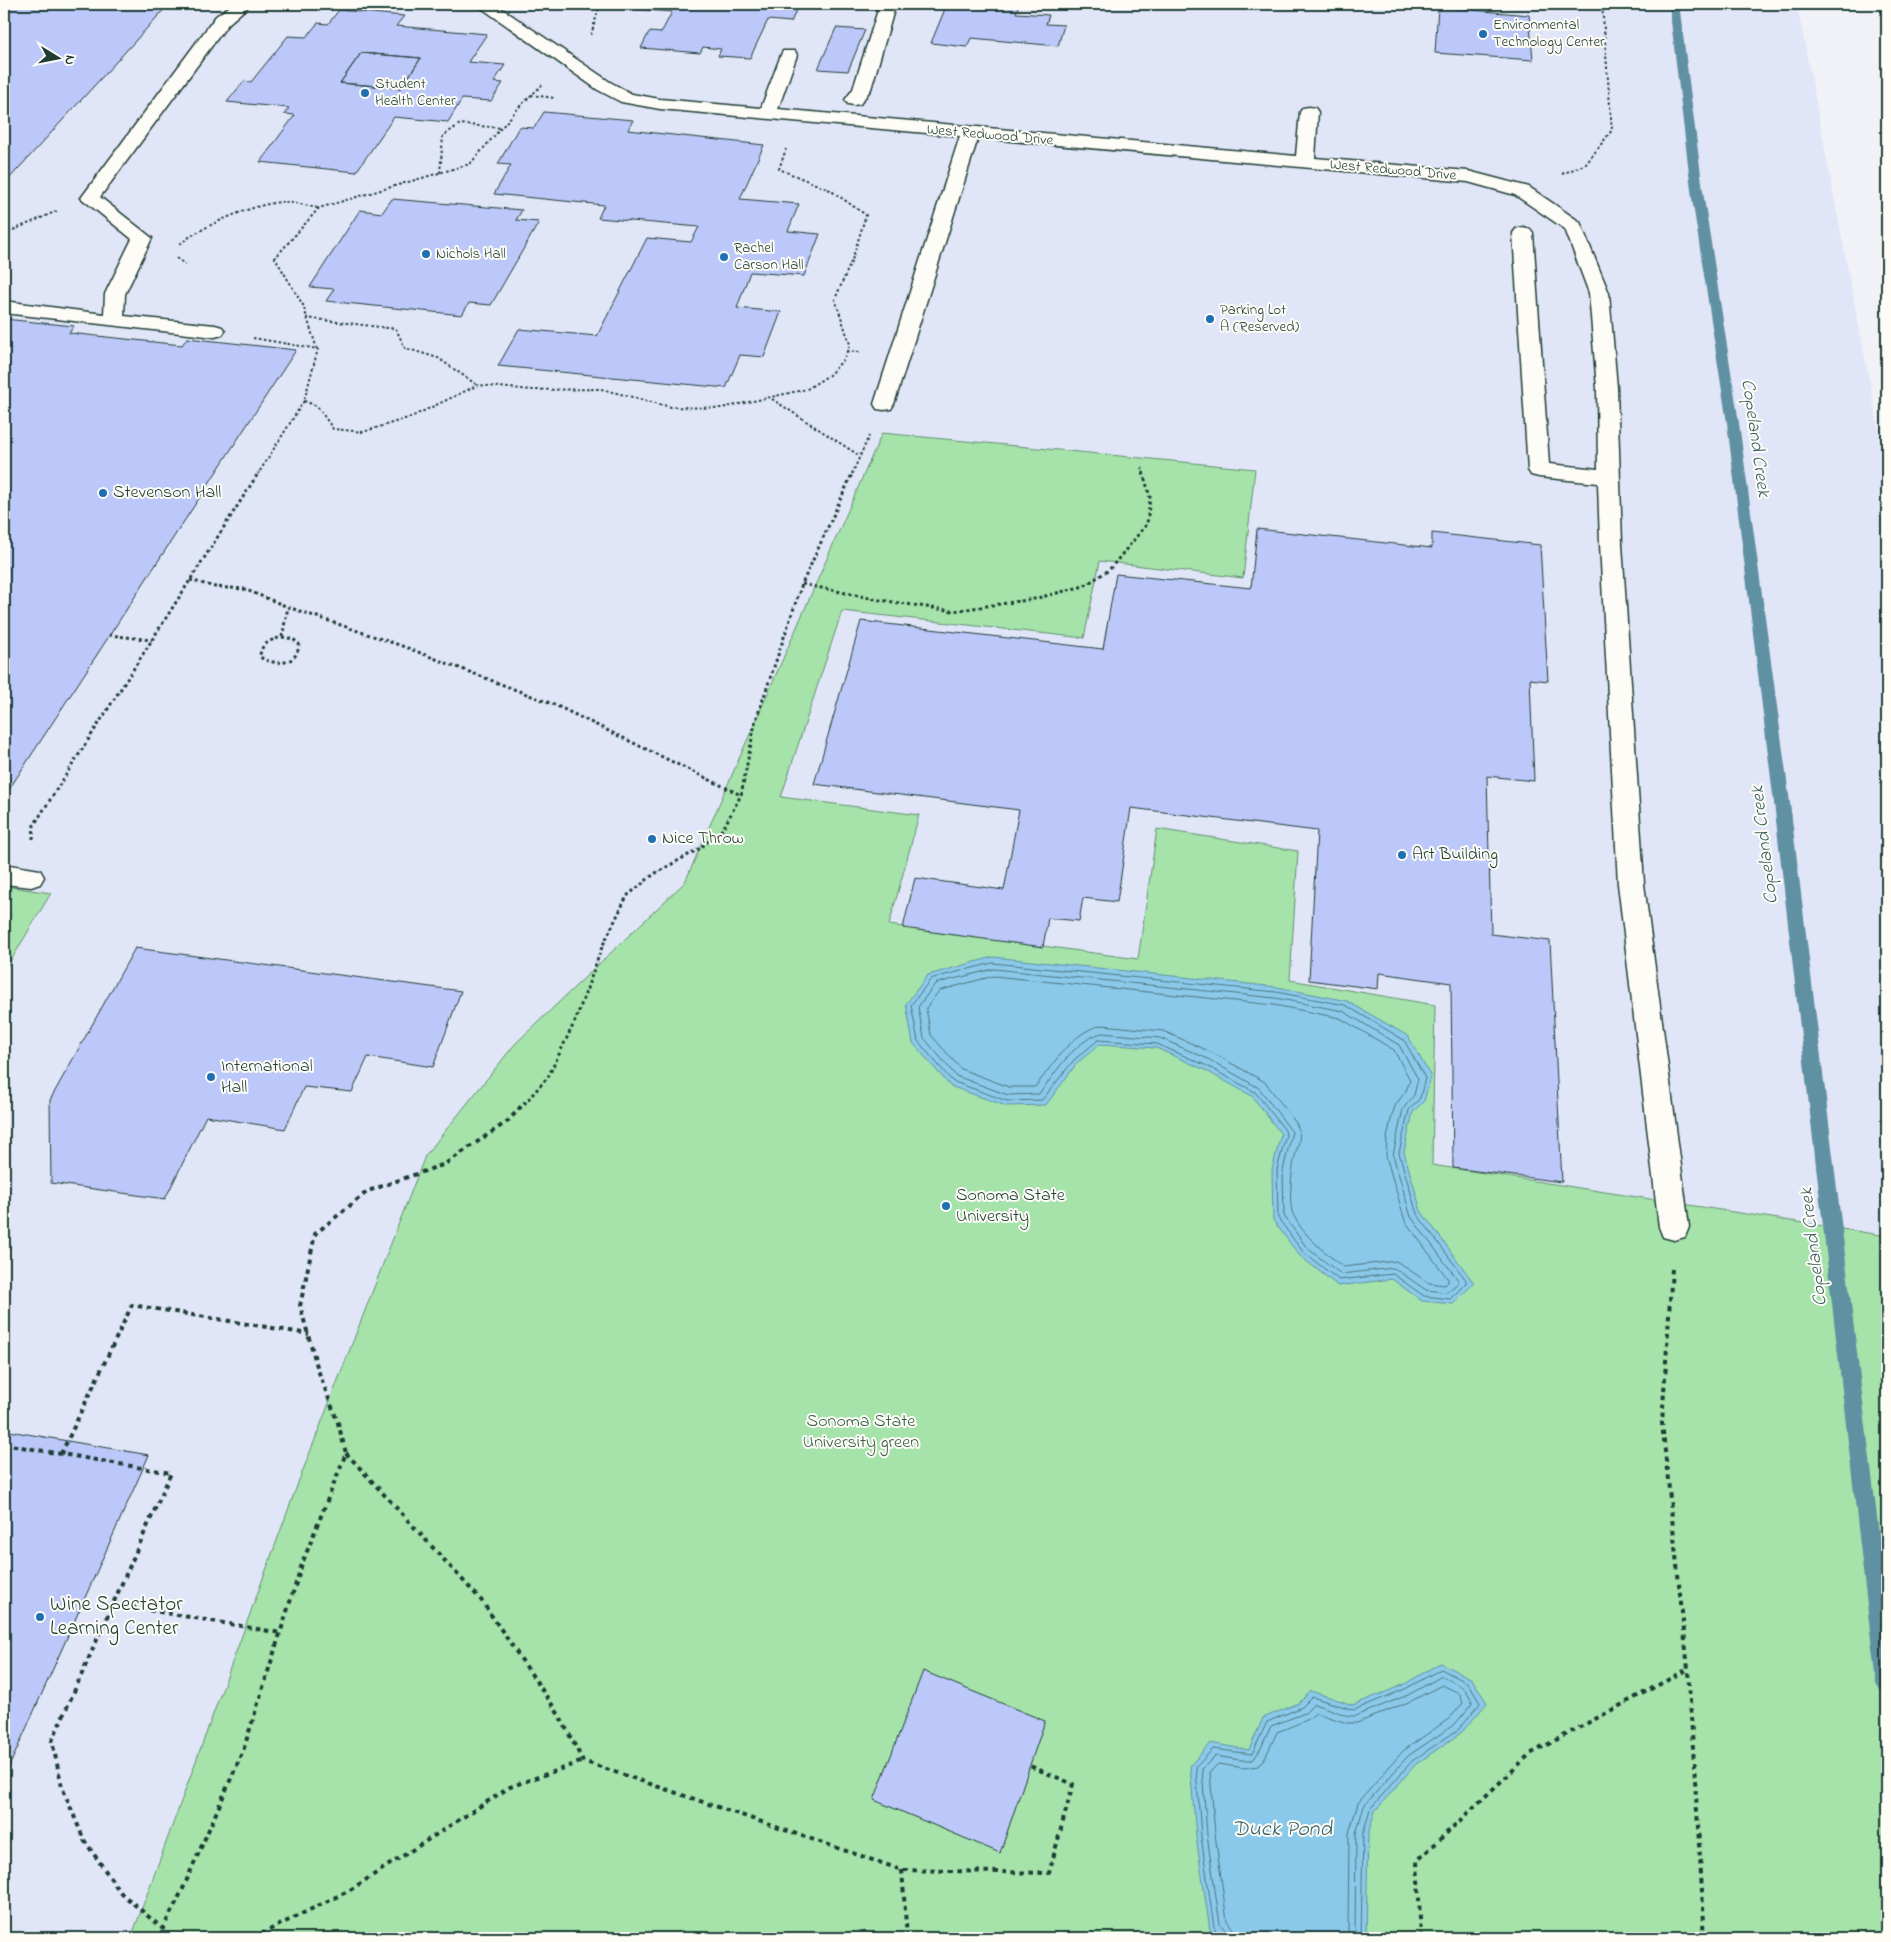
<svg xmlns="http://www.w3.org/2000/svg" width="1891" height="1942" font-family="'Indie Flower',sans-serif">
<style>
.built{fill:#e0e5f8}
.green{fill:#a5e3aa;stroke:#62906f}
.water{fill:#8bc9eb;stroke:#6091a2}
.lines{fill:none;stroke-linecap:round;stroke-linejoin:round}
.shore{stroke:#4a757d;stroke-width:1}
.stream{fill:#6091a2;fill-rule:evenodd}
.building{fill:#bbc8f9;stroke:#1f3d34;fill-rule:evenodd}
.minor-casing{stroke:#1f3d34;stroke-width:3}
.path-far2{stroke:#1f3d34;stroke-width:2;stroke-dasharray:2.5 2.5;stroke-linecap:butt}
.path-far1{stroke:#1f3d34;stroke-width:3;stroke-dasharray:3 3;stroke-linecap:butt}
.path{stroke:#1f3d34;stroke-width:4;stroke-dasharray:4.5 4.5;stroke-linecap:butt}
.minor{fill:#fdfcf7;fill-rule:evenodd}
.poi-dot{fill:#1f6fb2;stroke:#fdfcf7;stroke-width:2}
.labels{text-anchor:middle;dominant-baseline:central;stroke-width:4;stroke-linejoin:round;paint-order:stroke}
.far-poi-label{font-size:15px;fill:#1f3d34;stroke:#fdfcf7;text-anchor:start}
.far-street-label{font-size:15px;fill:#1f3d34;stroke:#fdfcf7}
.poi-label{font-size:18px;fill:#1f3d34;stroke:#fdfcf7;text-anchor:start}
.park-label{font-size:18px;fill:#3a5e4c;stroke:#fdfcf7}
.water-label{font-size:19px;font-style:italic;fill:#3a6062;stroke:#fdfcf7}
.near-poi-label{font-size:21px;fill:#1f3d34;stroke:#fdfcf7;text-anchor:start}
.near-water-label{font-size:22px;font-style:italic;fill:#3a6062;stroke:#fdfcf7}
</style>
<rect width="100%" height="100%" fill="#f0f2f7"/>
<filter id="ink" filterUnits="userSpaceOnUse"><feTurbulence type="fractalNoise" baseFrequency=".02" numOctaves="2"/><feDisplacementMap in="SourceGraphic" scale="10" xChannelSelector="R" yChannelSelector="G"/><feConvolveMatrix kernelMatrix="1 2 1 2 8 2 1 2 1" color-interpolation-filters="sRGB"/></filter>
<g filter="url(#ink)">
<path class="built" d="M4,4H1797L1887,473V1938H4Z"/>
<path class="green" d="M882,433L1255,469L1243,578L1100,561L1084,638L842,611L781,797L919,815L889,925L1138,959L1157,829L1298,851L1290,980L1435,1005L1432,1165L1887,1236V1938H131L298,1483L425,1156L515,1044L685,882Z
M4,886L51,893L4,972Z"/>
<path class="water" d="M993,957L1277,987L1347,1001L1408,1036L1431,1077L1424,1101L1413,1112L1404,1152L1421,1211L1474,1283L1453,1304L1422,1301L1392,1279L1338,1286L1299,1255L1273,1220L1272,1170L1281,1134L1252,1096L1203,1069L1156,1048L1100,1044L1077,1063L1046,1105L1006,1106L950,1086L913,1043L906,1004L928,975Z
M1440,1663L1472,1679L1487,1703L1462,1732L1416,1764L1375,1811L1368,1834L1366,1938H1218L1210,1930L1196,1836L1190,1766L1210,1743L1249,1750L1263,1718L1299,1703L1311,1691L1353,1705L1403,1685Z"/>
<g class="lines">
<path class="shore" d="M993,963L1276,992L1345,1005L1404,1040L1425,1078L1420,1098L1409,1110L1399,1153L1417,1214L1466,1280V1283L1450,1299L1424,1296L1393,1274L1339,1280L1303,1252L1278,1218L1277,1170L1286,1135L1285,1130L1255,1092L1205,1065L1157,1044L1098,1040L1074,1060L1042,1100L1007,1101L952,1081L918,1041L911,1005L931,979Z
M994,969L1275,998L1343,1011L1399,1045L1418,1079L1414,1095L1403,1109L1393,1155L1411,1217L1458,1280V1283L1447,1292L1426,1290L1394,1268L1341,1274L1307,1248L1284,1216L1283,1171L1292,1132L1259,1088L1208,1059L1160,1038L1102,1033C1073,1041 1057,1072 1039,1094L1008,1095L956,1076L924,1038L918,1007L935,984Z
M994,976L1274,1005L1340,1018L1394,1050L1410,1080L1406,1091L1396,1104L1392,1115L1387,1138L1386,1156L1405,1221L1448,1279V1282L1445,1285L1429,1283L1396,1261L1343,1267C1326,1253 1302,1235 1293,1214C1288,1203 1292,1168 1295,1156C1298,1144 1303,1135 1296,1123L1265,1082L1211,1052L1163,1031L1102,1025C1071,1032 1054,1064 1035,1087H1009L961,1069L931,1035L926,1008L939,991Z
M1221,1938L1214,1927L1201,1836L1196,1767L1213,1749L1252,1754L1267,1722L1302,1707L1312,1697L1354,1710L1405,1689L1441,1669L1468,1683L1480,1703L1459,1729L1412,1761L1370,1809L1363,1834L1361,1938
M1227,1938L1226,1931L1220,1924L1207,1835L1202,1769L1215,1756L1240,1760H1253L1260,1750L1271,1726L1305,1713L1314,1704L1349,1716H1356L1408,1695L1442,1676L1464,1688L1473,1703L1455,1724L1408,1756L1364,1806L1356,1833L1355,1938
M1235,1938L1234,1930L1227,1921L1215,1834L1210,1772L1218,1764L1244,1768L1258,1766L1266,1756L1277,1732L1307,1720L1316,1713L1347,1723H1357L1411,1701L1442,1685L1459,1693L1463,1703L1450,1718L1403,1751L1358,1803L1349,1833L1348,1938"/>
<path class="stream" d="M1669,4H1679L1704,198L1739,423L1790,803L1887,1599V1694L1880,1690L1876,1683L1774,803L1727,423L1692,198Z"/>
</g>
<path class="building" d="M4,4H169L7,181H4Z
M623,4H799L791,22L768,20L750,58L718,56L721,49L703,47L700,53L641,48L649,32L661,33L672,12L621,8Z
M947,4H1019L1016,13L1049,15L1046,24L1064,25L1058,46L971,38L967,47L931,43Z
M1438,7L1529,15L1533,60L1435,53Z
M339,10L404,16L396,26L487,34L468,62L505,65L494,82L503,83L491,101L462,99L448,122L394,117L356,172L260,162L295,115L284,114L289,108L227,102L244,81L251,82L288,36L306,37L318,23L328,24ZM361,53L421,58L401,88L340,83Z
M836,28L865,30L848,71L818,69Z
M361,53L421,58L401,88L340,83Z
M544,112L633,120L628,130L764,145L740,199L799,204L788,231L820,234L804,276L750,272L737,308L781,312L764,357L740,355L726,388L498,366L519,329L597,336L647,238L691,242L699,227L598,218L604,205L494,194L511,165L498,164L519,127L534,128Z
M392,199L522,210L516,220L539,222L491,305L469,303L462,315L326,301L334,289L310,287L360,210L382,213Z
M4,319L74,326L69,333L182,345L187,338L296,350L4,797Z
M1257,529L1432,548V533L1540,545L1548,681L1530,679L1534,781L1487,776L1491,934L1550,941L1562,1182L1453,1168L1451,983L1379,973L1378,989L1309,980L1317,831L1131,808L1117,902L1083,898L1079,921L1048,918L1043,947L903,928L915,878L1004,890L1019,810L814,784L861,621L1103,649L1116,574L1251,588Z
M135,948L461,991L433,1067L368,1057L352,1092L304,1087L285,1129L206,1116L165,1199L51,1183L50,1100Z
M4,1430L149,1455L4,1778Z
M923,1671L1045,1721L1000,1853L874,1800Z"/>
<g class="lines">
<g class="minor-casing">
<path id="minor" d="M233,4H251L228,24L100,197L152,238L125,294L124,316L215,325L222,327L225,331L222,335L215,337L4,313V301L104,314L105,294L132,239L81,198L216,16Z
M476,4H495L610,82L632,94L660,99L761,108L781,55L783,51H795L797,55L778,109L1296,156L1300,112L1303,108L1309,107L1315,108L1318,112L1315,158L1468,171L1529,187L1580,222L1609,293L1617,388L1622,544L1644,884L1689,1227L1685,1237L1674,1240L1663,1237L1659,1227L1618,884L1600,544L1598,483L1539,477L1531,475L1528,470L1513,233L1516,229L1523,227L1530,229L1533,233L1549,464L1598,469L1597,388L1589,293L1565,229L1515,195L1468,182L978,138L894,404L891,409L884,410L877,409L874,404L960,136L660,109L621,102L598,90Z
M874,4H890L894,10L871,89L860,104L854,105L848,104L845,100L853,89L878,10Z
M4,864L40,870L44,877L40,884L31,887L4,884Z"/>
</g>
<path class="path-far2" d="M591,35L600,4
M531,95L555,98
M440,173L443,136L460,124L501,128
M1562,174L1586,164L1612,130L1602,4
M4,234L57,211
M180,244C200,227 257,202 284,202C295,202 307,206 318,208
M176,258L185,264
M306,318L396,329L405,348L438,358L477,385
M253,338L318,349L304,401L258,474
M317,349L303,305L275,258L319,208L470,164L521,105L542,85
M847,351L860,352
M772,399L860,456
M304,401L317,406L333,429L363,432L411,417L478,385L531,390L601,389L671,407L722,408L807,389L829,375L844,359L850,344L835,299L852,260L866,215L830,190L779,169L786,149
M1142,467L1144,474
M852,474L869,436"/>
<path class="path-far1" d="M190,580L215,587L244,589L288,607L405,647L555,705L741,795
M802,584L880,600L953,611L1034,599L1084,586L1109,570L1147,524L1150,497L1143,472
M109,635L152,640
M282,637L293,639L299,644C298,666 274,666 260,657C260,644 270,640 282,637Z
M282,637L288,607
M33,839L34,825L259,472
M4,926L10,915
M524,1104L548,1077L576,1019L602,947L627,896L654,874L699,849L723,829L741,795L755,723L802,584L853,472"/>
<path class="path" d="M1672,1269L1662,1423L1688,1669L1705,1938
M4,1444L171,1473L52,1741L62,1787L84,1840L121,1893L163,1929
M346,1453L481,1600L559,1715L583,1761L902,1870L1049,1873L1073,1784L1030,1766
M61,1454L132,1305L309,1334
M114,1604L281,1633
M902,1870L907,1938
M158,1938L182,1891L243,1751L302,1564L346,1453L338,1423L318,1370L300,1306L315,1234L368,1191L445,1164L508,1121L525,1102
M253,1938L350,1890L510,1787L583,1761
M1421,1938L1417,1861L1530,1754L1688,1669"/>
<use href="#minor" class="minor"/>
</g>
</g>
<g class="poi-dot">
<circle cx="1483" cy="34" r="5"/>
<circle cx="365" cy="93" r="5"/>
<circle cx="426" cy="254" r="5"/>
<circle cx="724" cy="257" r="5"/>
<circle cx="1210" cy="319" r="5"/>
<circle cx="103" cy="493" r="5"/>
<circle cx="652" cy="839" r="5"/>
<circle cx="1402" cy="855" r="5"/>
<circle cx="211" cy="1077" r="5"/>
<circle cx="946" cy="1206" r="5"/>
<circle cx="40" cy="1617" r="5"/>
</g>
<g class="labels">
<g class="far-poi-label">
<text x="1493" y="25">Environmental<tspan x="1493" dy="17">Technology Center</tspan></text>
<text x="375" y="84">Student<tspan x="375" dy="17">Health Center</tspan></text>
<text x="734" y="248">Rachel<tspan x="734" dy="17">Carson Hall</tspan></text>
<text x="436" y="254">Nichols Hall</text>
<text x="1220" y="310">Parking Lot<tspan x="1220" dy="17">A (Reserved)</tspan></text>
</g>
<g class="far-street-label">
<text transform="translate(990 135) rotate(5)">West Redwood Drive</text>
<text transform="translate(1393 170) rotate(5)">West Redwood Drive</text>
</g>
<g class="poi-label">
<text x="113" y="493">Stevenson Hall</text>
<text x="662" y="839">Nice Throw</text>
<text x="1412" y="855">Art Building</text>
<text x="221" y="1067">International<tspan x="221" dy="21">Hall</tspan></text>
<text x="956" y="1196">Sonoma State<tspan x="956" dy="21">University</tspan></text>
</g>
<g class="park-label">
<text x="861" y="1422">Sonoma State<tspan x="861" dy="21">University green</tspan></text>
</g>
<g class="water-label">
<text transform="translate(1755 438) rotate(82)">Copeland Creek</text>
<text transform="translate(1765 845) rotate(-97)">Copeland Creek</text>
<text transform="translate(1814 1247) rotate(-97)">Copeland Creek</text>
</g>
<g class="near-poi-label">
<text x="50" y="1605">Wine Spectator<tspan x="50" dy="24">Learning Center</tspan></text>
</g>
<g class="near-water-label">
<text x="1282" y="1830">Duck Pond</text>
</g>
</g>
<rect width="1891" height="1942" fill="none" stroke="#fdfcf7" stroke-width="20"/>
<rect x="10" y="10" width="1871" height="1922" fill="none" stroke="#1f3d34" stroke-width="2" filter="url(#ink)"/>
<g transform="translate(58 58) rotate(100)" stroke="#fdfcf7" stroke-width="4" paint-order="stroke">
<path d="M0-4L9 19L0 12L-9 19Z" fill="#1f3d34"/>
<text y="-8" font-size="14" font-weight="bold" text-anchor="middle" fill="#1f3d34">N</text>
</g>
</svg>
